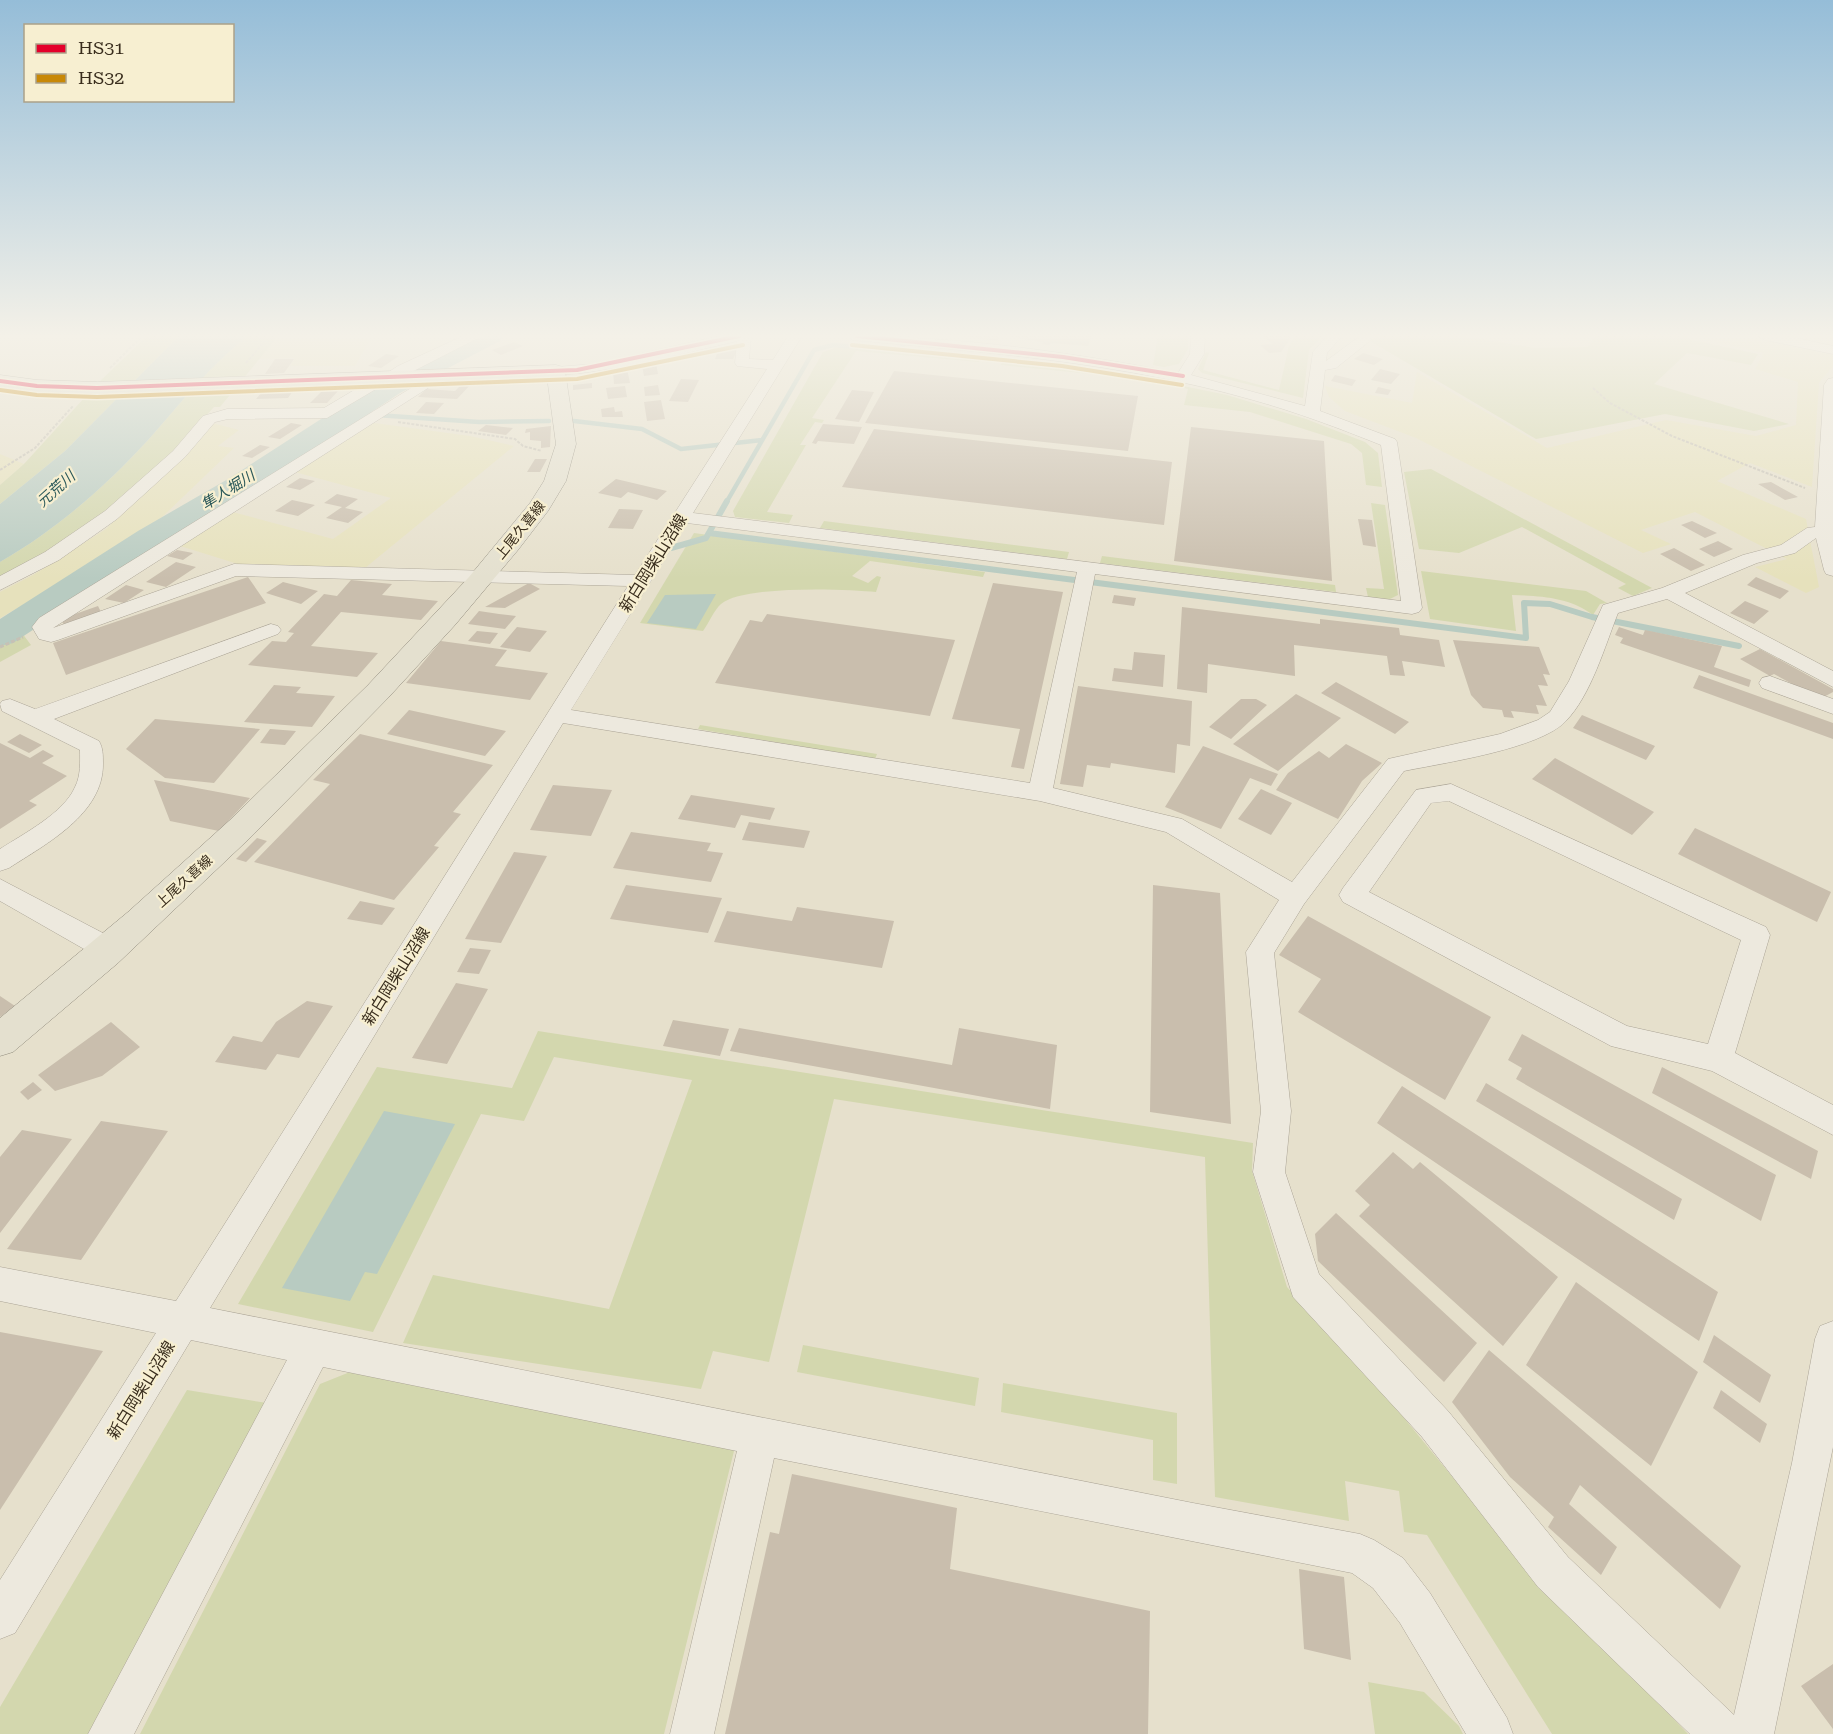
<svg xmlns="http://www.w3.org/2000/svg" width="1833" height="1734" font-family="'Roboto Serif','Noto Sans JP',serif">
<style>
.farmland{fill:#e6e1bc}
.green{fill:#d3d7ae}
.water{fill:#b8cbc1}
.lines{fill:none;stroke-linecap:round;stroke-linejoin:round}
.stream-far1{stroke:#b8cbc1;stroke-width:4.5}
.stream{stroke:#b8cbc1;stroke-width:6}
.river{fill:#b8cbc1;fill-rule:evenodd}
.building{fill:#c9bead}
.minor-casing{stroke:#aba496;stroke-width:1}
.major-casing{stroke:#908a7c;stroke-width:1}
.path-far1{stroke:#c6c1b5;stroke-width:2;stroke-dasharray:3 1.5;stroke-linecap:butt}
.path{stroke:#c6c1b5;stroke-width:3;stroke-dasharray:4 2;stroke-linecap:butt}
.minor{fill:#ede9de;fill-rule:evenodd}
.major{fill:#e4e0cf;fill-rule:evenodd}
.bus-1-casing{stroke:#f7efd1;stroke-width:7}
.bus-2-casing{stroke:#f7efd1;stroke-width:7}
.bus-1{stroke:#e4002b;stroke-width:4}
.bus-2{stroke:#c88807;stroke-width:4}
.labels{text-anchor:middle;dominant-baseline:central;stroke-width:4.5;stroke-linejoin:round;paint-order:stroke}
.far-street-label{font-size:14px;fill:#392d1d;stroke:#f7efd1}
.far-water-label{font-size:15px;font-style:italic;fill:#2b595a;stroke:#f7efd1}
.street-label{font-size:16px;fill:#392d1d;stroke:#f7efd1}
</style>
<rect width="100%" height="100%" fill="#e6e0cc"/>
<path class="farmland" d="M278,336H372L355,366H290L295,358L259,359Z
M1691,336H1741L1833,355V366L1819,383L1812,487L1750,463L1717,481L1806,519L1819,587L1806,593L1755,567L1787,559L1695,512L1641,530L1671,544L1643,553L1416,438L1345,411L1329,397L1325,386L1412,403L1417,372L1547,448L1666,420L1756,436L1796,425L1798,382L1755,369L1764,353Z
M367,422L470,436L514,446L365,568L238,564L177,545L229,511L333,539L391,498L291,471Z
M212,423L239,430L218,446L234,448L160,519L79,573L0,618V592L33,575L106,529Z
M0,454L24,464L0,485Z"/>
<path class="green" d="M147,336H179L65,451L0,504V485L24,464L96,385Z
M248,336H278L220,407H214L161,465L93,524L0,580V562C56,530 106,486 149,439C181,403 209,366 248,336Z
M1158,336H1188V349L1179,364L1164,367L1153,365Z
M1295,336H1322L1309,350L1303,398L1202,373L1198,369L1206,352L1209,353L1203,370L1279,390L1289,346Z
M1379,336H1462L1535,348L1588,347L1595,336H1686L1688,339L1758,354L1751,365L1687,353L1654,384L1789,424L1754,431L1665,414L1536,439L1370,341Z
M838,347L981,357L979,362L856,351L812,418L824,420L822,423L815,422L800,445H806L767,512L793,515L789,523L735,517L733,511L823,352Z
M1003,358L1091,368V374L1001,365Z
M1115,372L1227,395L1306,419L1365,442L1378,453L1382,487L1366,485L1362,453L1351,444L1250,412L1184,405L1188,389L1146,379L1116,377Z
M363,414L369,415L22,633L31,645L0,662V640Z
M1431,469L1652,588L1633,596L1618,588L1626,584L1522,527L1459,553L1419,549L1404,472Z
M1371,503L1385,505L1398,595L1388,600L1368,597L1366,588L1384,589Z
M824,521L1069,552L1067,559L820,528Z
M694,533L985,572L983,577L870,561L852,576L868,583L877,576L881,577L876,592C846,589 744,585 721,604C714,610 709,623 703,631L640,623Z
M1102,556L1335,585L1336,592L1100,563Z
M1421,571L1586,591L1607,603L1600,604L1593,615C1569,597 1541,596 1512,595L1516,631L1430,619Z
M700,725L877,754L875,759L698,729Z
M538,1031L1253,1143L1252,1171L1287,1287L1400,1413L1518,1557L1688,1734H1552L1427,1535L1404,1532L1399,1491L1345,1481L1349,1521L1215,1497L1205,1157L834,1099L769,1362L713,1351L701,1389L403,1343L433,1275L609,1309L692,1080L554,1057L524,1121L481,1114L373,1332L238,1304L377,1067L512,1088Z
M803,1345L979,1378L975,1406L797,1372Z
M355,1370L735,1447L664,1734H140L320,1384Z
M1003,1383L1177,1413V1484L1153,1480V1440L1001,1412Z
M187,1390L267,1403L88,1734H0V1707Z
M1368,1682L1424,1692L1459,1726L1463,1734H1375Z"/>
<path class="water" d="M179,336H248C209,366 181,403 149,439C106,486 56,530 0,562V504L65,451Z
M716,594L696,629L647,623L665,595Z
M384,1111L455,1124L377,1274L365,1272L350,1301L282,1288Z"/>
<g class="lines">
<path class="stream-far1" d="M353,411L371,414
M376,415L479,422L549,421
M574,421L642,429L681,449L762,440
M726,503L814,350L833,345L900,351L908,336"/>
<path class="stream" d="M709,533L1526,638L1524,603L1550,604L1592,617L1739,646
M671,548L706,538L727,501"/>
<path class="river" d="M471,336H503L500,341L400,393L250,493L162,545L13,643L0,646V619L138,531L228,479L380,381Z"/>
</g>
<path class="building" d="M962,336H999L997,341Z
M1005,336H1091L1088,346L1051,343L1049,345L1042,344L1043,342Z
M1263,336H1292L1281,352L1269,353L1260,345L1273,344Z
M514,342L523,346L501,355L492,350Z
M731,344H740L733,359H715L719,349H732Z
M1363,353L1383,359L1374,365L1354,359Z
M386,354L399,356L381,368L368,366Z
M275,359H294L284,373L265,374Z
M656,363L658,374L644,376L642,365Z
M627,369L630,383L614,384L613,371Z
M1380,369L1400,374L1391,384L1371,380Z
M894,371L1138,396L1128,451L865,423Z
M1335,375L1356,380L1352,386L1331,381Z
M681,379L699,380L688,402L669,401Z
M463,383H472L457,399L418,397L426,389L455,391Z
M592,383V388L573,390V385Z
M658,385L660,395L645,396L644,387Z
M625,386L627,397L608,399L606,388Z
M1378,387L1391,390L1388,395L1375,393Z
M295,388L288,398L256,399L264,390Z
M852,390L874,392L859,422L835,419Z
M322,391H338L327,403H310Z
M661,400L665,419L647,421L644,402Z
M426,402L444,403L434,414L416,413Z
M614,407L615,412L622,411L623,417H602L601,409Z
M291,423L302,425L280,439L268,437Z
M823,424L862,427L854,444L818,441L816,444L812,443Z
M486,425L513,428L506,435L478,431Z
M551,426L550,447L541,448V441L530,440V432L525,433L526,429Z
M1191,427L1324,441L1332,581L1174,561Z
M874,429L1172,462L1164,525L842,487Z
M260,445L270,447L252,458L242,456Z
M535,459H547L540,472H527Z
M300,478L315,481L300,490L286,487Z
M616,479L667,491L657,500L628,492L621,498L598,493Z
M1771,482L1798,497L1785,500L1758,484Z
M337,494L358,499L345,508L363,512L348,523L326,518L342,507L324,503Z
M292,500L315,505L298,516L275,511Z
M619,509L643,510L633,529L608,528Z
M1358,519L1372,520L1376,547L1363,545Z
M1692,521L1717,533L1705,538L1681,525Z
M1718,541L1733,549L1714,557L1699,549Z
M1674,548L1705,565L1691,571L1660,554Z
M177,550L193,553L183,560L167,556Z
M176,562L196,567L166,587L146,582Z
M248,577L266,603L66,675L53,643Z
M1756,577L1789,591L1780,599L1747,585Z
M351,580L392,584L382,595L438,601L421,620L341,612L311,646L378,653L357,677L248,665L272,641L286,642L294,633L288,632L324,594L337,596Z
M283,582L318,591L301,604L266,593Z
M529,583L540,589L505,608L485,607Z
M993,583L1063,592L1024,769L1011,767L1020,729L952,719Z
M126,585L144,590L124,603L105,599Z
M1114,595L1136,598L1134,606L1112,603Z
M1745,601L1769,611L1754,624L1730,613Z
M98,606L101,612L64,625L61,619Z
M1182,607L1320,624V619L1399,628L1400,635L1439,640L1445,667L1402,661L1405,676L1390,675L1387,656L1294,645L1295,676L1208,664L1207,693L1177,689Z
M479,611L499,614L516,616L505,629L468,624Z
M767,614L955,640L930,716L715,683L750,620L762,622Z
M517,627L547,631L530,652L500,647Z
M1619,627L1643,635L1645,630L1722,646L1714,667L1751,680L1749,687L1620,643L1623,638L1615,635Z
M477,631L498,633L490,644L468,641Z
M1453,640L1539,647L1550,675L1543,674L1548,686L1538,685L1547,706L1536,705L1539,714L1511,711L1514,718L1504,717L1502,710L1483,708L1471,695Z
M441,641L507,650L495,666L548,673L530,700L406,683Z
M1760,649L1833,689V692L1820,699L1774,674L1770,676L1740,659Z
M1134,652L1165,655L1163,687L1112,681L1114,668L1132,670Z
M1699,675L1833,723V739L1693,688Z
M1336,682L1409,722L1395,734L1321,693Z
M274,685L301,687L296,693L335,696L312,727L244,722Z
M1078,686L1192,701L1190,746L1177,744L1175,773L1111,763L1110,768L1087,765L1083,787L1060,784Z
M1296,694L1341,718L1278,771L1233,744Z
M1241,699H1256L1267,705L1231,739L1209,727Z
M409,710L506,731L485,756L387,734Z
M1582,715L1655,746L1646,760L1573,728Z
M155,719L260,729L214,783L165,778L126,749Z
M270,729L296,731L285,745L260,743Z
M20,734L42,745L29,753L7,742Z
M360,734L493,765L453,812L461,814L434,846L439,847L394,900L254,862L330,784L313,780Z
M0,743L30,758L43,750L54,756L42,763L67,776L29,801L37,805L0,829Z
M1346,744L1382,763L1362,781L1338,819L1276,790L1288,773L1319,751L1329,758Z
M1203,746L1278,774L1271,786L1250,778L1221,829L1165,807Z
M1555,758L1654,812L1632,835L1532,779Z
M154,780L250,798L219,831L170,821Z
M553,785L612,790L591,836L530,830Z
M1261,789L1292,803L1271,835L1238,819Z
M691,795L775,808L770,820L741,815L735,828L678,819Z
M749,822L810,831L804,848L742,840Z
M1695,828L1831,892L1817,922L1678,854Z
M631,832L711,843L707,851L723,853L711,882L613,868Z
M257,838L267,841L246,862L236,859Z
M514,852L547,856L501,943L465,939Z
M626,885L722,898L708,933L610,919Z
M1153,885L1220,893L1231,1124L1150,1112Z
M360,901L395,908L382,925L347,919Z
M797,907L894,921L882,968L714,942L727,911L792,921Z
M1308,916L1491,1017L1445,1100L1298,1012L1321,979L1279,955Z
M470,948L491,950L479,974L457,972Z
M456,983L488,989L447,1064L412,1058Z
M0,996L15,1006L0,1017Z
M307,1001L333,1006L299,1058L277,1054L266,1070L215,1062L233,1036L262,1042L276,1022Z
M673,1020L729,1029L720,1056L663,1046Z
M111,1022L140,1047L102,1076L55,1091L38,1075Z
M739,1028L952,1065L959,1028L1057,1045L1050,1109L730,1051Z
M1522,1034L1776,1175L1761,1221L1516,1079L1522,1068L1508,1060Z
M1662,1067L1818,1151L1811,1179L1652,1093Z
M33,1082L42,1090L28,1100L20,1092Z
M1486,1083L1682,1199L1674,1220L1476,1101Z
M1402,1086L1718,1292L1699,1341L1377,1123Z
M101,1121L168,1131L81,1260L7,1249Z
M22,1130L72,1139L0,1233V1157Z
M1393,1152L1413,1169L1420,1162L1558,1277L1503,1346L1359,1216L1370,1205L1355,1191Z
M1336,1213L1477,1343L1444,1382L1318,1261L1315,1234Z
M1576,1282L1698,1372L1651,1466L1526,1365Z
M0,1332L103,1351L0,1510Z
M1714,1335L1771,1375L1760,1403L1703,1362Z
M1489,1350L1741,1566L1720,1609L1580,1485L1569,1504L1617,1547L1601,1575L1548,1527L1554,1517L1510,1477L1452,1402Z
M1721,1390L1767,1424L1760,1443L1713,1408Z
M792,1474L957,1508L950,1569L1150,1611L1148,1734H725L770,1532L779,1534Z
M1299,1569L1344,1577L1351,1660L1304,1649Z
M1833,1664V1729L1801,1686Z"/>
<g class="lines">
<g class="minor-casing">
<path id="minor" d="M463,336H482L394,381H384L376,389L327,418L228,419L215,422L185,457L117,519L59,560L0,590V576L45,552L105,511L173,451L203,416L227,409L324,408L366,383L374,375H384L398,366Z
M720,336H751L749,359L773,360L788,336H802L693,513L1401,601L1381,445C1339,428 1296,412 1253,400C1123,363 987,352 853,340L846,336C957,336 1069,352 1178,373L1190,354L1191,336H1205L1204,354L1191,375L1305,406L1313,352L1327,336H1342L1327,353L1326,361L1360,336H1376L1336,368L1325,370L1320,411L1395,439L1397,442L1422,608L1419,612L1412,614L1095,574L1053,788L1182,819L1292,882L1388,759L1500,734L1538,720L1550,712L1569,681L1603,605L1662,588L1743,555L1781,545L1807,528L1815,527L1824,385L1828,379L1833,378V576L1826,574L1824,570L1816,538L1795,553L1757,563L1685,593L1833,671V687L1667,599L1618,613C1605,646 1591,695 1566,721C1540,749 1443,763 1404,771L1304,904L1274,953L1291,1111L1285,1172L1319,1274L1448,1411L1568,1557L1734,1715L1792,1463L1815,1339L1820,1326L1833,1321V1447L1774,1734H1690L1538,1587L1422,1437L1293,1297L1253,1172L1261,1111L1246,952L1279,900L1166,832L1040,801L563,723L210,1308L1193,1503L1360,1534L1374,1540L1403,1558L1430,1593L1507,1718L1513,1734H1466L1400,1623L1373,1588L1352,1573L774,1458L714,1734H670L737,1451L323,1367L134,1734H88L287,1360L191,1340L15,1633L0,1639V1580L156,1333L0,1301V1267L176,1301L628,586L236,576L58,640L51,642L39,639L32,627L39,618L437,372L442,373L444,376L442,379L53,628L234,564L635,575L767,369L737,366L735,363L737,341C711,347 562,385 549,371L556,367L594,364ZM687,523L1077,572L1030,783L571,710Z
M1758,336H1787L1833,346V354L1765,340Z
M271,624L278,626L281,630L278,634L54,719L99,741C103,748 103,755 103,763C104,814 46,844 9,868L0,871V849C23,834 64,813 75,787C81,775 80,762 80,750L2,711L0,704L2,701L10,699L35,709Z
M1770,676L1833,699V714L1762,688L1759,683L1762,678Z
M1451,784L1766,927L1770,935L1735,1053L1833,1105V1135L1712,1071L1611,1046L1343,902L1339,895L1343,888L1416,790ZM1449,801L1741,940L1708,1044L1627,1026L1369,892L1431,803Z
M0,879L118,941L122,949L118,957L108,960L98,957L0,901Z"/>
</g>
<g class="major-casing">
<path id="major" d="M556,365L563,367L565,371L576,444L566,481L548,511L518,550L455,625L388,698L252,836L118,963L13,1052L0,1056V1018L128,912L230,820L368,685L469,577L530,503L544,481L556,444L547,377L97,394L37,392L0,387V375L37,380L97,382Z"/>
</g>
<path class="path-far1" d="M246,363L269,336
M110,368L142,336
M1593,388L1610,403L1672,436L1805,488
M398,422L515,439L523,446L542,451
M0,470L35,448L73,406"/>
<path class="path" d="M0,647L23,637"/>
<use href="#minor" class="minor"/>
<use href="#major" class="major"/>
<g class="bus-1-casing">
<path id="bus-1" d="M857,336L1063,357L1183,376
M0,381L37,386L97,388L577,370L739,336"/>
</g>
<g class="bus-2-casing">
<path id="bus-2" d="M852,345L1062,366L1182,385
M0,390L37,395L97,397L577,379L743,345"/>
</g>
<use href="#bus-1" class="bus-1"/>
<use href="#bus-2" class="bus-2"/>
</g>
<linearGradient id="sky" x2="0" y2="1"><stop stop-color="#95bdd8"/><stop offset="0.58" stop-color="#f4f1e8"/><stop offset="1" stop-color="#f4f1e8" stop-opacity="0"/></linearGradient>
<rect width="1833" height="579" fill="url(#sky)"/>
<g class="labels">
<g class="far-street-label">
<text transform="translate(520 530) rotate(-51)">上尾久喜線</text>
<text transform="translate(184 881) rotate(-42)">上尾久喜線</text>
</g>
<g class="far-water-label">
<text transform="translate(56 489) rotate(-42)">元荒川</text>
<text transform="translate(228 490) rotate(-32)">隼人堀川</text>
</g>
<g class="street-label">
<text transform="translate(653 563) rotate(-58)">新白岡柴山沼線</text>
<text transform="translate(396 976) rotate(-58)">新白岡柴山沼線</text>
<text transform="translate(141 1390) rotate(-58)">新白岡柴山沼線</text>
</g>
</g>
<rect x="24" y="24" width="210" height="78" fill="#f7efd1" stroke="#aba189" stroke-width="1.5"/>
<rect x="36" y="44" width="30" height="9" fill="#e4002b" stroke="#aba189" stroke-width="1.5"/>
<text x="78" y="54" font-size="18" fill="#392d1d">HS31</text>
<rect x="36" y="74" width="30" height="9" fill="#c88807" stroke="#aba189" stroke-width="1.5"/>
<text x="78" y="84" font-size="18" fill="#392d1d">HS32</text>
</svg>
